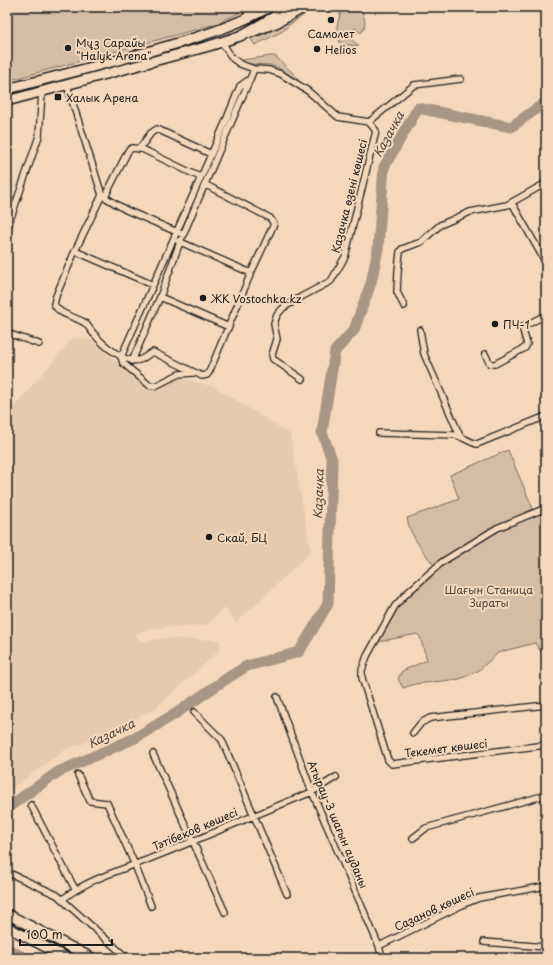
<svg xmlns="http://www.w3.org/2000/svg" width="553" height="965" font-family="'Playpen Sans',sans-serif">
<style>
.built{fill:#e5cab0}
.green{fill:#d5bca4;stroke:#786c60}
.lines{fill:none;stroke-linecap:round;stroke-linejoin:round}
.canal{stroke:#a89583;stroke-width:6}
.river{stroke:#a89583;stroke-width:11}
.street-casing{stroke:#1c1c1c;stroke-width:8}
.secondary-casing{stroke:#1c1c1c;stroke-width:11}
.primary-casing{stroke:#1c1c1c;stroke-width:12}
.street{stroke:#f5d8bc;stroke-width:5.5}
.secondary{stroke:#f5d8bc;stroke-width:8}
.primary{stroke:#f5d8bc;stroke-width:9}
.poi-dot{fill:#1c1c1c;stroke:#f5d8bc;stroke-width:1.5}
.labels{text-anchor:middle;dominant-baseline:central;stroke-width:4;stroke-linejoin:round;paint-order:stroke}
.poi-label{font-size:11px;fill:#1c1c1c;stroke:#f5d8bc;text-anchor:start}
.street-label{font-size:11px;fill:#1c1c1c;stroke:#f5d8bc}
.park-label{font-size:11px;fill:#4a443e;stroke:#f5d8bc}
.water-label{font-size:12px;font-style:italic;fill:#4d4640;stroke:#f5d8bc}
</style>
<rect width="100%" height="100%" fill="#f5d8bc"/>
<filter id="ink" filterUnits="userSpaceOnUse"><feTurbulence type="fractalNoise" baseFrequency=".025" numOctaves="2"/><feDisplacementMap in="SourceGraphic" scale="8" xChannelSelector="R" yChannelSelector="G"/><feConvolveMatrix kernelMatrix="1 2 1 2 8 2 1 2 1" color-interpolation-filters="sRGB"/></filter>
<g filter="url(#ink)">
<path class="built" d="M73,338L90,339L143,384L175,379L189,380L215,387L290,434L311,552L236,623L225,608L207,625L150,628L134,635L142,642L165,638L216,640L220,641V650L156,708L98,738L65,750L7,792V415Z"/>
<path class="green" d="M7,7H235L239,13L216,24L7,81Z
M342,7H360C364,16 368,25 361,33L355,28L348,36L359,46L340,44L337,26Z
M303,12L304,15L289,25L283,31L255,45L250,38L265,34Z
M271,56H275L298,78L297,80L279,68L270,65L246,64L242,60Z
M508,450L534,511H546V661L543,660L542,653L535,643L504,651L498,653L478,671L460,679L415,684L403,688L398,679L402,671L427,660L420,637L417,634L378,642L401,603L438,571C426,554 410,538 407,518L459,499L450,475Z
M7,918L88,958H78L7,922Z"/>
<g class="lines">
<path class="canal" d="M7,946L30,958"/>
<path class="river" d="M7,808L58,772L135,738L175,714L229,677L247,666L299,652L328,604L332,460L322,432L335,351L354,330L371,283L378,249L384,167L418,108L511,127L546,102"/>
<g class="street-casing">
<path id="street" d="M222,42L232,58L240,64L254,69L269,70L281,74L308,91L338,117L369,122L376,131L345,257L331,281L301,297L283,308L277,315L274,324L277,339L272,355L273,359L302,379
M67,85L102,195L75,251L56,296L54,304C60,316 75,316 85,323C89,326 91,332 95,335C103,345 126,364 139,360C144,359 148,354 153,352L202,376L207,375L210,370L251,273L274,224L270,218L206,185
M369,122L414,85L461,79
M139,149L151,133L157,129L211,154
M103,196L126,210L184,235
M105,197L128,151L132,148L142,149L200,177
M512,203L546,263
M7,229L39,136L42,92
M178,241L251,273
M75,251L153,285
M160,297L229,327
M404,306L397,292L398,271L400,252L402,249L421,242L440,225L470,212L507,205L546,183
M420,330L424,354L460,436
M7,333L39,344
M485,354L490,364H495L525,348L527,344L522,327L546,315
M132,361L160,297L180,242L250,79L254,69
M193,373L179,374L155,386L149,385L123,363L121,357L225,123L240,86L250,79
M379,433L456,435C463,437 469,442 477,444L546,416
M546,508L497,528L442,562L407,593L395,606L367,656L362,670V678L388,760L392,764L546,745
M277,697L312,792L379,946L382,958
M194,712L222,740L287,894
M413,733L421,723L430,718L546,705
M153,754L225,912
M78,775L90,801L107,803L135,865L151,906
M31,805L75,889
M413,838L426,828L546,795
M7,872L57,895L127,958
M63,899C89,878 123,870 154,857C207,836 259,813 312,792L336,777
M484,942L546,947
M379,946L464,904L479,898L546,886"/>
</g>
<g class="secondary-casing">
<path id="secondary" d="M250,33L277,23L306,7"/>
</g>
<g class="primary-casing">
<path id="primary" d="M249,12L255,7
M7,89C58,76 110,63 161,48C198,37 236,26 269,7
M7,101L209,46L240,36L292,7
M7,914L92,958
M7,927L67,958"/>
</g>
<use href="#street" class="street"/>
<use href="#secondary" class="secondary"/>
<use href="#primary" class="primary"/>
</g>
</g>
<g class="poi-dot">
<circle cx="331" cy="20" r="4"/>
<circle cx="68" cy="48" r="4"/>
<circle cx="317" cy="49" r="4"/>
<rect x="54" y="93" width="8" height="8" rx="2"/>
<circle cx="203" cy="298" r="4"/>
<circle cx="495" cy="324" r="4"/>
<circle cx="209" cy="537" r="4"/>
</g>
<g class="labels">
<g class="poi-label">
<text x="331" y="33" text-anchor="middle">Самолет</text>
<text x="76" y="42">Мұз Сарайы<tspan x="76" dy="13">"Halyk Arena"</tspan></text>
<text x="325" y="49">Helios</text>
<text x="66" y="97">Халык Арена</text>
<text x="211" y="298">ЖК Vostochka.kz</text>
<text x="503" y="324">ПЧ-1</text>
<text x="217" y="537">Скай, БЦ</text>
</g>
<g class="street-label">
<text transform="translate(349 196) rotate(-76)">Казачка өзені көшесі</text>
<text transform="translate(446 748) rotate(-7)">Текемет көшесі</text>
<text transform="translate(338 824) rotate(67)">Атырау-3 шағын ауданы</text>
<text transform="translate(195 829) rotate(-23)">Тәтібеков көшесі</text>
<text transform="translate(434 909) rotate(-25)">Сазанов көшесі</text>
</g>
<g class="park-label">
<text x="489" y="589">Шағын Станица<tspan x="489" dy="13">Зираты</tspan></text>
</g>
<g class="water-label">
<text transform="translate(388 134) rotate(-61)">Казачка</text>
<text transform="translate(318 494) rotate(-88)">Казачка</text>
<text transform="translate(111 733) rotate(-26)">Казачка</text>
</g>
</g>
<rect width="553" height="965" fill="none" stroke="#f5d8bc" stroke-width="24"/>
<rect x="12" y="12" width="529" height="941" fill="none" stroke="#1c1c1c" stroke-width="1.5" filter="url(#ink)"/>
<path d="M20 939v6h92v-6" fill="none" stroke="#1c1c1c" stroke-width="2"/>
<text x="26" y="939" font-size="12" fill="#1c1c1c" stroke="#f5d8bc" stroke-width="3" paint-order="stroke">100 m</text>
</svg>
